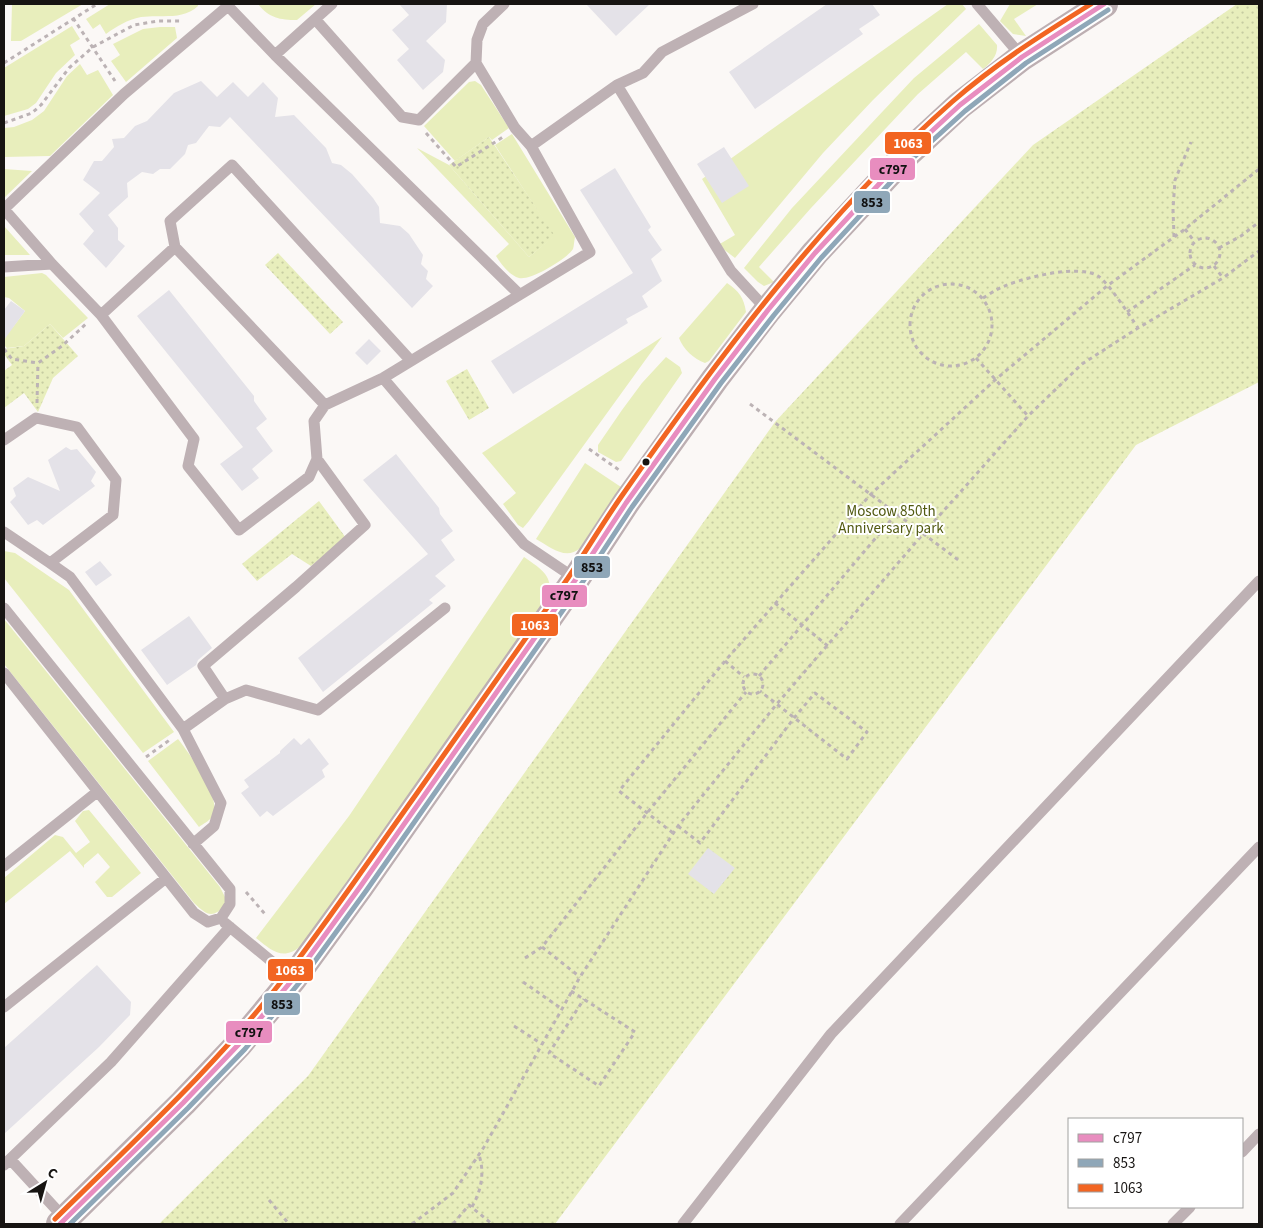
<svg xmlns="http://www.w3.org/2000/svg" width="1263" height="1228" font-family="'Source Sans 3',sans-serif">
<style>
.grass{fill:#e8eebc}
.park{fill:url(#park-dots)}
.building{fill:#e4e2e8}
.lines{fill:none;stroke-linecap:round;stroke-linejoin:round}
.path{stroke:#bcb3b5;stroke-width:3;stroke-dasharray:4 4;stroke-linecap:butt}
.service{stroke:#beb1b4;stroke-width:11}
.secondary{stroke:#bdafb2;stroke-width:28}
.bus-1-casing{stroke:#fff;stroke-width:9}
.bus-2-casing{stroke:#fff;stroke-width:9}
.bus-3-casing{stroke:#fff;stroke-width:9}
.bus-1{stroke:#e88dbf;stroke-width:5}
.bus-2{stroke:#8fa7b8;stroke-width:5}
.bus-3{stroke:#f26522;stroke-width:5}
.bus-dot{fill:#171412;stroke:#fff;stroke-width:2}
.labels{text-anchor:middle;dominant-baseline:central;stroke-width:4;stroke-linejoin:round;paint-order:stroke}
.park-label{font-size:15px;fill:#515910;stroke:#fff}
.line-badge{stroke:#fff;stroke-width:2}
.badge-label{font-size:14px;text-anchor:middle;font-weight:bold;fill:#fff}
.pale-badge-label{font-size:14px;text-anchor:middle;font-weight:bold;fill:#111}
</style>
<defs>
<pattern id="park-dots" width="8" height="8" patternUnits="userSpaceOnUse" patternTransform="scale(1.25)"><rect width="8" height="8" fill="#e8eebc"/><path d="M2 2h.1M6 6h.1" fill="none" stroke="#c6cba1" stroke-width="1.8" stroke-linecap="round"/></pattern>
</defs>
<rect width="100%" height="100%" fill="#fbf8f6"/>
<path class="grass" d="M12,4H83L21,41H11Z
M110,4H198V6C182,21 161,14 141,17C127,20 117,26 106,34L100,24L93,29L86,19Z
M258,4H316L297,20C280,20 269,18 258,4Z
M948,4H962L966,9L873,100L823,153L735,258L718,245L735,235L702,179Z
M1010,4H1038L1014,19L1026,36L1013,34L1000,21Z
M979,24L997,45C998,55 991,63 983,69L966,52L918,94L811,208L759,267L774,282L764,286L758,282L744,268L792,208L914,78Z
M72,26L80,39L70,45L75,55L56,73L36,103L28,109L4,116V68Z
M160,27H175L177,38L126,82L111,61L120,55L113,44L143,29Z
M80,64L87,75L98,70L113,95L50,156L4,157V128L14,127L32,120L44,111L67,76Z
M475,81L481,85L509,128L492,140L489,137L455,161L424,126L469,82Z
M512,134L575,237C574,241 574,246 573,249C567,259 530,281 519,278C509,275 501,264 496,256L509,244L417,148L449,165L529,257L554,236L495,145Z
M4,169L32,171L4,198Z
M4,226L30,255H4Z
M42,273L46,275L88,318L63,338L50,324L24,346L7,348L4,345V320L13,327L25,311L9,298L4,297V277Z
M727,283C739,291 744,298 746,312L709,361L705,363C694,359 683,349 679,338Z
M662,337L529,521L523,528L518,525L503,504L516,493L482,453Z
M666,357L680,367L682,373L621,461L616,462L598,452V445L622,410L642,383Z
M585,463L621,487L580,548C566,561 550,547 536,539Z
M4,551L15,553L69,590L174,732L143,753L4,578Z
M524,557C541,569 555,576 548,599L494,678L301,946C283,961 272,951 256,938L349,816Z
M4,619L220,887L225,897V905C212,920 206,914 194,903L4,664Z
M178,739C189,753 224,800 212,817C209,821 203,824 199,827L148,761Z
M89,810L141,873L112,897H107L95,882L110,867L98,853L84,865V868L70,851L4,904V878L55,835L63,837L76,853L90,842L75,821L83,811Z"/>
<path class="park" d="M1237,4H1259V382L1136,445L555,1224H159L308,1076L775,422L1033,145Z
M489,137L555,236L529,257L449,165Z
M278,253L343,322L330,334L265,265Z
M50,324L78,356L53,378L38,412L24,393L4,408V371L12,365L4,354V349L24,346Z
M467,369L489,408L469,420L446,381Z
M319,501L346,538L311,566L292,554L257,581L242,564Z"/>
<path class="building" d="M399,4H447L446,22L426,41L445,60L443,72L423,90L397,60L409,49L392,30L409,15Z
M586,4H650L616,36Z
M827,4H872L880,15L859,29L863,34L755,109L729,72Z
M201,81L217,97L233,82L248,97L263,82L278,98L275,117L294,115L326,148L332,163L341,165L352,174L373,198L379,207L380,223L400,226L409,234L423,255L421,264L428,271L426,279L433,286L412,308L230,117L220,127L209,126L196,143L188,145L185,154L170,169H160L153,174L142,172L127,183L128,197L108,215L118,228V240L125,246L106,268L83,244L94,231L79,214L100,193L83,180L94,161H102L114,147L112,139L124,138L135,126L147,121L174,93Z
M724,147L749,186L722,203L697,164Z
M615,168L651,227L648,230L662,250L651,259L662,281L642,296L648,307L626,319L628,323L513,394L491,361L633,273L580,190Z
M169,290L254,396V401L267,419L256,428L273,451L252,469L259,478L242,491L220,464L243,447L137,316Z
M11,301L25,311L4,340V310Z
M369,339L381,351L367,365L355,353Z
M66,447L71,450L77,449L96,472L91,481L95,486L43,525L37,520L28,525L10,502L16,496L13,488L28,477L60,491L48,460Z
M396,454L439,508L440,514L453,531L441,540L455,560L435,576L446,586L429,600L433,603L323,692L298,658L428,554L363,480Z
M100,561L112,575L96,586L85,572Z
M189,616L212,648L198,660L196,665L167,685L141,650Z
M294,738L301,745L309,738L329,764L322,770L325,777L273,816L267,811L260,817L241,793L249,787L244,780L280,753V751Z
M708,848L735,868L714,894L688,874Z
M97,965L131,1002L130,1015L99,1047L4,1134V1048Z"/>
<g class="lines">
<path class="path" d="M73,18L115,81
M4,63L97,4
M4,123L32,113L41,105L69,68L93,47L134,25L158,21H183
M426,133L456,167L503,137
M1185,229L1194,241
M1174,237L1173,209L1175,180L1191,142
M1190 253a15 15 0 1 1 30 0a15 15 0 1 1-30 0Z
M1219,248L1241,236L1259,222
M1214,266L1223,278
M910 325a41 41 0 1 1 82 0a41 41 0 1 1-82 0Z
M983,298C987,296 992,292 996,290C1016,279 1078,263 1098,276C1108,282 1130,316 1138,328
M1127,312L1195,265
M4,349L12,359L38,363L62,346L87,323
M976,358L1028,416
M37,403L38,363
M750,404L961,562
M589,449L619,470
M775,603L828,646
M725,661L744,677
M743 684a10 10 0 1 1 20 0a10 10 0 1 1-20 0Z
M759,676L896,514
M146,757L171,739
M678,826L700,843L794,718L815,693L867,732L847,759L760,691
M673,833L619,791L725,661L871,494L995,380L1107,286L1185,229L1259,169
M246,892L265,914
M542,947L580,977
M525,958L542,947L647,813L746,692
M523,982L562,1009
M571,991L635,1032L599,1086L549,1053L584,999
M514,1026L542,1044
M269,1200L289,1224
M472,1207C481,1191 485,1173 479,1155
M412,1224L453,1193L484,1147L580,977L678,826L776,705L923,534L1028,416L1082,364L1138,328L1223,278L1259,251
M453,1224L469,1205L492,1224"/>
<path class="service" d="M504,4L483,24L477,40L476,63L515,128L531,146L590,252L383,378L325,405L314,421L317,459L309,477L239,530L188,466L194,439L101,315L52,264L4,209L124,94L228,6L275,55L519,294
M977,4L1022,57
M315,19L402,117L419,120L476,63
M275,55L332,4
M617,85L731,271L767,310
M531,146L617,85L643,73L662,52L753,4
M175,247L170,221L232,165L411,361
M4,267L52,264
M101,315L175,247L325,405
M383,378L524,544L576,579
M4,440L36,418L77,427L116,480L113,515L50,563L4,532
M50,563L70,577L183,729L221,803L214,826L193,844
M4,608L230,889V904L221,918L208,922L194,913L4,673
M225,699L203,666L296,587L365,525L317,459
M183,729L225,699L246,690L318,710L445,608
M4,866L97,792
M225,923L293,979
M4,1007L166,878
M1242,1152L1259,1134
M10,1159L65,1219
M4,1165L111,1062L230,927
M683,1224L831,1034L1259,581
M900,1224L1259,847
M1173,1224L1190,1207"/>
<path class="secondary" d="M60,1224L183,1103L239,1044L293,979L360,887L576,579L626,503L715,379L768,310L815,253L907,154L960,105L1022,57L1104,4"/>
<g class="bus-1-casing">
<path id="bus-1" d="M60,1224L183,1103L239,1044L293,979L360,887L576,579L626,503L715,379L768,310L815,253L907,154L960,105L1022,57L1104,4"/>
</g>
<g class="bus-2-casing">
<path id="bus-2" d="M70,1224L188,1108L245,1049L299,983L366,891L582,583L632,507L721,383L774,315L821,258L912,159L965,111L1026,63L1108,10"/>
</g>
<g class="bus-3-casing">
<path id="bus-3" d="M55,1219C135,1140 219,1063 288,973C332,915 373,855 415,796C466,723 517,651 568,578C586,551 603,523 621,497C719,357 824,215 952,102C995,64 1043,34 1091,4"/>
</g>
<use href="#bus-1" class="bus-1"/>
<use href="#bus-2" class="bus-2"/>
<use href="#bus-3" class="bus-3"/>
</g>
<circle class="bus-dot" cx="646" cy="462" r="4.5"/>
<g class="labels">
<g class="park-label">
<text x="891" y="511">Moscow 850th<tspan x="891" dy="17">Anniversary park</tspan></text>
</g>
</g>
<g class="line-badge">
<rect x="884" y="131" width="48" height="24" rx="5" fill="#f26522"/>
<rect x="869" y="157" width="47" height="24" rx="5" fill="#e88dbf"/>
<rect x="853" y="190" width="38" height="24" rx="5" fill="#8fa7b8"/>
<rect x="573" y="555" width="38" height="24" rx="5" fill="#8fa7b8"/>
<rect x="541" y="584" width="47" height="24" rx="5" fill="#e88dbf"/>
<rect x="511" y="613" width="48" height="24" rx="5" fill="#f26522"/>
<rect x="267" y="958" width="47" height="24" rx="5" fill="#f26522"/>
<rect x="263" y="992" width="38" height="24" rx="5" fill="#8fa7b8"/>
<rect x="225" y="1020" width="48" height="24" rx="5" fill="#e88dbf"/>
</g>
<g class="badge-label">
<text x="908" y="148">1063</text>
<text x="535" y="630">1063</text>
<text x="290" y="975">1063</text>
</g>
<g class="pale-badge-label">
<text x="893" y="174">с797</text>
<text x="872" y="207">853</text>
<text x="592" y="572">853</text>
<text x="564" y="600">с797</text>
<text x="282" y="1009">853</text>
<text x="249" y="1037">с797</text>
</g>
<rect width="1263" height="1228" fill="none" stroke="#171412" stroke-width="10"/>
<rect x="1068" y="1118" width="175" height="90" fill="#ffffff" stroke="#a2a1a0"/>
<rect x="1078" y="1134" width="25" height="8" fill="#e88dbf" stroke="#a2a1a0"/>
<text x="1113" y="1143" font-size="15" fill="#171412">с797</text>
<rect x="1078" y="1159" width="25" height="8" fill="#8fa7b8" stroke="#a2a1a0"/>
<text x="1113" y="1168" font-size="15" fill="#171412">853</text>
<rect x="1078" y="1184" width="25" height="8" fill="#f26522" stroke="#a2a1a0"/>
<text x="1113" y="1193" font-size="15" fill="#171412">1063</text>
<g transform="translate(45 1183) rotate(37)" stroke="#ffffff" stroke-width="4" paint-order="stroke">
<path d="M0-4L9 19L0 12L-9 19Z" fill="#171412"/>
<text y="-8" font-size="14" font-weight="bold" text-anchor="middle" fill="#171412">С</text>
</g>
</svg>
